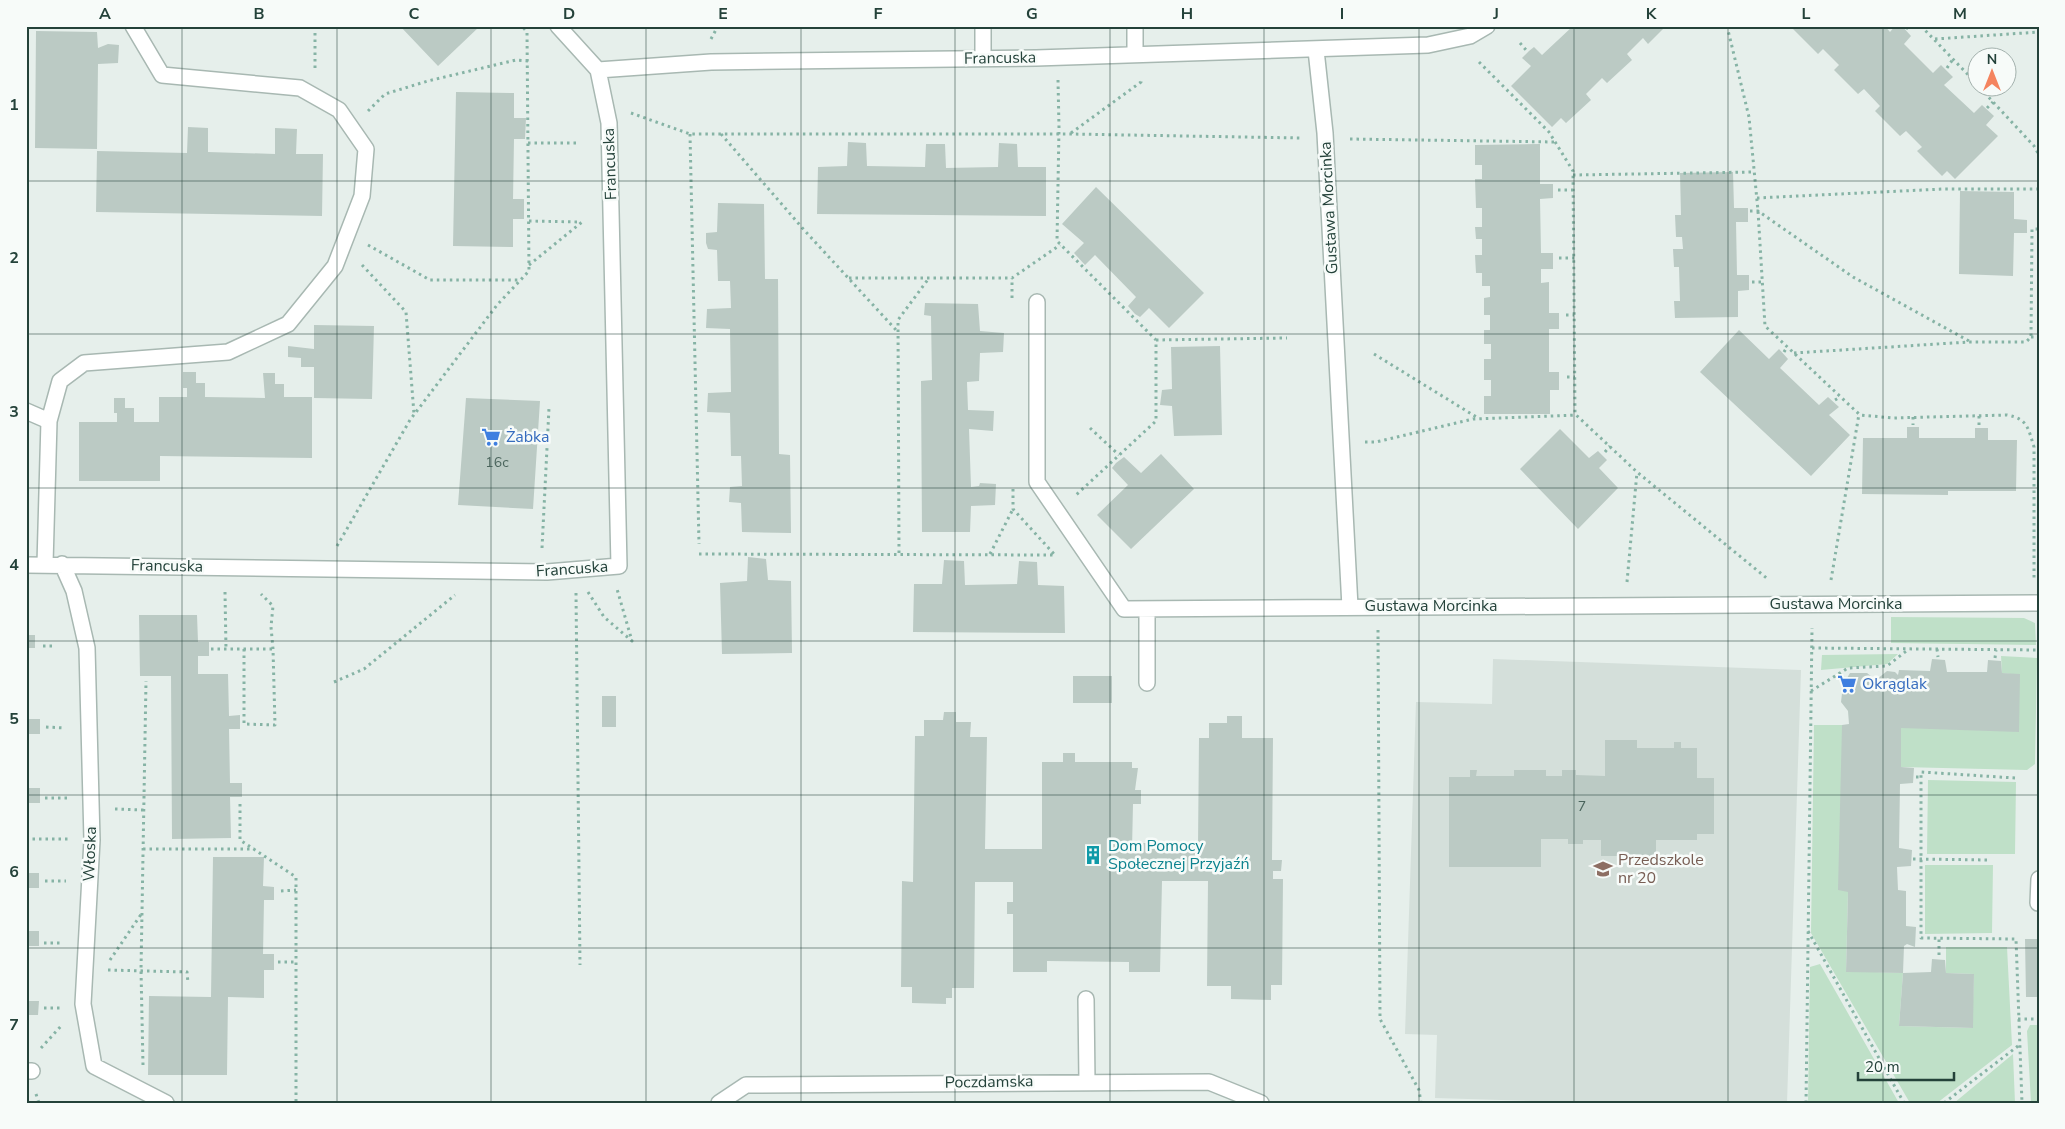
<svg xmlns="http://www.w3.org/2000/svg" width="2065" height="1129" font-family="'Nunito Sans',sans-serif">
<style>
.built{fill:#d4dfda}
.green{fill:#bfe0c8}
.building{fill:#bbcac4}
.lines{fill:none;stroke-linecap:round;stroke-linejoin:round}
.lane-casing{stroke:#a8b8b2;stroke-width:18}
.street-casing{stroke:#a8b8b2;stroke-width:18}
.path{stroke:#86b3a5;stroke-width:3;stroke-dasharray:2.5 4;stroke-linecap:butt}
.lane{stroke:#fff;stroke-width:15}
.street{stroke:#fff;stroke-width:15}
.grid{fill:none;stroke:#24423a;stroke-width:1;stroke-opacity:0.55}
.labels{text-anchor:middle;dominant-baseline:central;stroke-width:5;stroke-linejoin:round;paint-order:stroke}
.number-label{font-size:14px;fill:#4a645c}
.street-label{font-size:16px;fill:#24423a;stroke:#f7fbf9}
.shop-label{font-size:16px;fill:#366cbe;stroke:#f7fbf9;text-anchor:start}
.culture-label{font-size:16px;fill:#0d838f;stroke:#f7fbf9;text-anchor:start}
.education-label{font-size:16px;fill:#785e54;stroke:#f7fbf9;text-anchor:start}
.neatline{fill:none;stroke:#24423a;stroke-width:2}
.grid-label{font-size:16px;text-anchor:middle;font-weight:bold;fill:#24423a}
</style>
<rect width="100%" height="100%" fill="#e6efeb"/>
<path class="built" d="M1493,659L1801,670L1787,1103H1597L1435,1098L1437,1035L1405,1034L1416,702L1492,704Z"/>
<path class="green" d="M1891,617L2024,618L2035,623L2036,645L1891,643Z
M1898,654L1887,664L1821,670L1822,655Z
M2001,656L2037,658L2035,764L2027,770L1901,767V728L2020,675L2002,673Z
M1814,725H1842L1848,892L1846,971L1903,973L1899,1026L1972,1028L1974,974L1946,973V947H2007L2012,1045L1937,1103H1910L1811,933Z
M1928,780L2016,782L2015,854H1927Z
M1925,865H1993L1992,933L1925,934Z
M1820,964L1899,1103H1808L1810,967Z
M2030,1025H2039V1103H2031L2027,1031Z
M2013,1054L2015,1103H1954Z"/>
<path class="building" d="M400,26H480L438,66Z
M1573,26H1666L1648,44L1643,38L1627,54L1632,60L1607,83L1602,78L1586,94L1591,100L1566,123L1561,118L1552,127L1511,86L1531,66L1522,58L1529,51L1534,47L1542,55Z
M1795,26H1885L1890,32L1895,26H1902L1911,36L1904,44L1933,73L1941,65L1953,77L1944,85L1974,113L1982,105L1994,116L1986,125L1998,136L1955,179L1947,171L1942,176L1917,151L1922,147L1906,131L1900,136L1875,111L1880,106L1864,89L1858,94L1834,70L1839,65L1823,49L1818,54L1793,29Z
M36,31L97,32L98,48L108,44L119,45L118,63L98,64L97,149L35,148Z
M456,92L514,93V118H526L525,139H514L513,199H524V219H513V247L453,246Z
M188,127L208,128V152L275,154V128L297,129L296,154H323L322,216L96,212L97,151L187,153Z
M848,142L866,143L867,166L925,167L926,144H945L946,168L998,167L999,143L1017,144L1018,167H1046V216L817,214L818,167L847,166Z
M1540,144V184H1553V198L1540,199L1541,253H1553V269H1541V283L1549,282V313H1559V329H1549V372H1559V390H1550V414H1484V396H1491V380H1484V359H1491V344H1484V330H1490V315H1484V298L1490,297V286H1482V273H1476L1475,255H1482V239H1476L1475,227H1482V208H1476L1475,179H1482V165H1475V145Z
M1733,172L1734,208H1748V222H1736L1737,275H1749V290L1738,291V317L1675,318L1674,301H1680L1679,267H1674L1673,249H1683L1682,237H1676L1675,215H1681L1680,173Z
M1096,187L1204,293L1169,328L1149,308L1140,317L1135,314L1128,306L1136,297L1095,255L1085,265L1074,253L1084,243L1062,224Z
M1960,191L2014,192V219L2027,220V233H2014L2013,276L1959,274Z
M718,203L764,204L765,279H778L779,454L790,455L791,533L742,532L741,503L729,502L730,487L742,486L741,456H731L730,413L707,412L708,393L731,392L730,329L706,328L707,309L731,308L730,281H718L717,250L708,249L706,243V233L717,232Z
M925,303L978,304L980,331L1004,333L1003,352L980,353L979,381L967,382L968,410L994,411L993,431L969,429L971,487L979,486L980,483L996,484L995,505L971,506L970,532H922L921,381L932,380L931,316L924,315Z
M314,325L374,326L372,399L314,398V367H301V358L288,357V346L314,349Z
M1739,330L1769,359L1779,349L1788,359L1780,368L1819,405L1828,397L1839,407L1829,415L1850,435L1811,476L1700,372Z
M1220,346L1222,435L1174,436L1172,406L1160,405L1162,390L1172,389L1171,347Z
M183,372H196V383H205V397L265,398L263,373H275V384H284V397H312V458L160,456V481H79V422H117V413H114V398H125V408H134V422H159V397H187V388H183Z
M466,398L540,401L533,509L458,505Z
M1907,427H1919V438H1975V428H1988V440H2017L2016,491H1948V495L1862,494L1863,438H1907Z
M1560,429L1589,458L1598,451L1607,460L1599,468L1618,488L1578,529L1520,469Z
M1161,454L1194,489L1131,549L1097,515L1128,485L1112,468L1116,463L1124,457L1141,473Z
M748,557L766,559L768,580L791,581L792,653L722,654L720,583L747,581Z
M944,560L964,561L965,585L1017,584L1019,561L1037,562L1038,585L1064,586L1065,633L913,632L914,584H942Z
M139,615H197L198,642H209V656H198V674H228L229,716L240,715V729H229L230,783H242V797H230L231,838L172,839L171,676H140Z
M26,635H35V648H26Z
M1932,659L1945,660L1947,672H1987L1988,660L2001,661L2002,673L2020,674L2019,732L1901,728V767L1914,768L1913,783L1900,784L1899,848L1912,850L1911,866L1897,867L1898,890L1906,891V926L1916,927L1915,947L1907,944L1904,946L1903,973L1931,972L1932,959L1945,960L1946,973L1974,974L1973,1028L1899,1026L1903,973L1846,972L1848,892L1838,890L1842,725L1849,724L1848,711L1841,702L1843,685L1850,673H1867L1876,680L1887,671L1895,672L1898,675L1899,670L1930,671Z
M1073,676H1112V703H1073Z
M602,696H616V727H602Z
M944,712H956V722H971L970,737H987L985,849H1042V762H1063V753H1075V762H1132V768H1138L1135,790H1141V804H1133L1132,849H1139V843H1148V849H1189V845L1198,846L1199,738H1209V723H1227V716H1242V738H1273L1272,860H1282L1281,871H1273V879H1283L1282,985H1271V1000L1231,999V986H1207L1208,881H1162L1160,972H1129V962L1047,961V972H1013V914H1007V902H1013V882H975L974,988H952V998H946V1004L912,1003V987H901L902,881L913,882L915,736H924V720H943Z
M26,719H40V734H26Z
M1605,740H1637V748H1674V742H1681V748H1697V778H1714V834H1697V840H1656V856H1601V840H1583V844H1568V839H1541V867H1449V777H1470V770H1477L1476,776H1514V770H1546V776H1562V770H1576V775L1605,776Z
M26,788H40V803H26Z
M213,857H264L263,886L274,887V900H264L263,954H274V970H264V998L228,997L227,1075H148L149,996L211,997Z
M26,873H39V888H26Z
M26,931H39V946H26Z
M2025,939H2039V997H2026Z
M26,1001H39L38,1015H26Z"/>
<g class="lines">
<g class="lane-casing">
<path id="lane" d="M983,58V26"/>
</g>
<g class="street-casing">
<path id="street" d="M1135,26V54
M1316,50L1325,133L1350,607
M598,70L711,62L1036,58L1428,45L1470,36L1487,26
M1037,302V482L1124,609L2039,603
M26,411L49,421
M45,564L49,421L60,381L84,363L228,352L288,324L335,266L362,196L366,149L339,110L300,88L162,75L133,26
M62,564L74,591L87,648L92,840L83,1004L94,1066L166,1103
M26,565L547,572L619,566L609,123L598,70L558,26
M1147,609V683
M2038,903L2039,879
M1086,999L1087,1082
M26,1071H32
M719,1103L746,1085L1209,1082L1261,1103"/>
</g>
<path class="path" d="M1727,26L1749,117L1758,211L1765,326L1860,415L1893,418L2007,415C2028,419 2028,428 2034,447V579
M1921,26L1978,85
M1906,29L1909,26
M711,39L718,26
M1935,39L2039,32
M1520,43L1526,50
M1479,62L1549,132L1573,171L1575,414L1637,472L1769,580
M315,68V26
M1947,68L1953,59
M1058,80L1059,128L1057,241L1156,340V421L1076,495
M1980,88L2034,146L2039,155
M1987,108L1993,102
M368,111L385,94L428,81L516,60L528,61
M631,113L690,134H1070L1301,138
M1071,133L1141,82V78
M690,134L699,544
M721,134L805,231L897,331
M1350,139L1556,142
M528,143H580
M1573,175L1754,172
M1558,190H1573
M1757,198L1943,189H2039
M1750,211H1758L1853,277L1969,341
M529,221L581,222
M368,245L430,280H520
M1559,258H1574
M362,265L406,312L414,414
M529,265L582,222
M849,278H1012L1060,245
M1752,282H1762
M1012,298V278
M1566,315H1574
M2031,337H2039
M1156,340L1287,338
M1784,352L1787,347
M1794,353L1969,342H2026L2031,337L2032,229H2039
M1374,354L1478,418
M1567,377H1575
M1835,400L1840,397
M1979,416V425
M1913,417V425
M1090,428L1119,455
M1365,442H1376L1473,419L1576,415
M1605,452L1610,446
M1013,489V509L1054,554
M337,546L410,420L497,305L529,271L527,32L522,26
M542,548L549,408
M899,553L898,320L929,278
M699,554L1055,555
M990,554L1013,509
M1831,580L1859,414
M1627,582L1637,472
M225,592L226,649
M588,592L604,617L632,641L617,589
M576,593L580,965
M1378,630L1380,1019L1419,1090L1421,1103
M43,646H52
M1812,648L2039,650
M211,649H273
M244,649V724L275,725L273,649L271,627L273,606L261,594
M1937,649L1938,657
M1995,658L1996,650
M334,682L364,669L455,595
M1811,691L1848,668L1887,666L1909,649
M46,727L65,728
M1916,777H1921
M2015,778L1921,772V938L2016,939L2022,1103
M45,798H67
M240,804V840L296,877V1103
M115,809L144,810
M26,839H68
M143,849H254
M1913,859L1990,860
M45,881H66
M281,891L296,890
M1808,931L1904,1103
M44,943H63
M1939,955V938
M110,960L142,913
M278,962H296
M108,970L187,972L188,983
M44,1008H60
M2018,1019H2039
M41,1048L62,1025
M143,1065L141,970L146,681
M36,1094L39,1103
M1806,1103L1812,628
M1944,1103L2018,1046"/>
<use href="#lane" class="lane"/>
<use href="#street" class="street"/>
</g>
<path class="grid" d="M182,26V1103M337,26V1103M491,26V1103M646,26V1103M801,26V1103M955,26V1103M1110,26V1103M1264,26V1103M1419,26V1103M1574,26V1103M1728,26V1103M1883,26V1103M26,181H2039M26,334H2039M26,488H2039M26,641H2039M26,795H2039M26,948H2039"/>
<defs>
<g id="supermarket-bare" transform="scale(1.5)"><path d="M-6-5.5h2.5l.6 2H6L4.5 2H-2.5L-4.4-4H-6ZM-1.5 3.2a1.3 1.3 0 1 0 .1 0ZM3 3.2a1.3 1.3 0 1 0 .1 0Z" fill="#3f7fe0" stroke="#f7fbf9" stroke-width="2.5" paint-order="stroke"/></g>
<g id="building-bare" transform="scale(1.5)"><path d="M-4-6H4V6H1V3H-1V6H-4ZM-2.5-4.3h1.7v1.8h-1.7ZM.8-4.3h1.7v1.8H.8ZM-2.5-1h1.7V.8h-1.7ZM.8-1h1.7V.8H.8Z" fill="#0f9aa8" stroke="#f7fbf9" stroke-width="2.5" paint-order="stroke"/></g>
<g id="school-bare" transform="scale(1.5)"><path d="M0-5L7-2L0 1L-7-2ZM-4 1L0 2.5L4 1V4Q0 6-4 4Z" fill="#8d6e63" stroke="#f7fbf9" stroke-width="2.5" paint-order="stroke"/></g>
</defs>
<g fill-rule="evenodd">
<use href="#supermarket-bare" x="491" y="437"/>
<use href="#supermarket-bare" x="1847" y="684"/>
<use href="#building-bare" x="1093" y="855"/>
<use href="#school-bare" x="1603" y="869"/>
</g>
<g class="labels">
<g class="number-label">
<text x="497" y="462">16c</text>
<text x="1582" y="806">7</text>
</g>
<g class="street-label">
<text transform="translate(1000 58) rotate(-1)">Francuska</text>
<text transform="translate(610 164) rotate(-92)">Francuska</text>
<text transform="translate(1329 208) rotate(-93)">Gustawa Morcinka</text>
<text transform="translate(167 566) rotate(1)">Francuska</text>
<text transform="translate(572 569) rotate(-4)">Francuska</text>
<text x="1836" y="604">Gustawa Morcinka</text>
<text x="1431" y="606">Gustawa Morcinka</text>
<text transform="translate(90 854) rotate(-88)">Włoska</text>
<text transform="translate(989 1082) rotate(-1)">Poczdamska</text>
</g>
<g class="shop-label">
<text x="506" y="437">Żabka</text>
<text x="1862" y="684">Okrąglak</text>
</g>
<g class="culture-label">
<text x="1108" y="846">Dom Pomocy<tspan x="1108" dy="18">Społecznej Przyjaźń</tspan></text>
</g>
<g class="education-label">
<text x="1618" y="860">Przedszkole<tspan x="1618" dy="18">nr 20</tspan></text>
</g>
</g>
<rect width="2065" height="1129" fill="none" stroke="#f7fbf9" stroke-width="55"/>
<g transform="translate(1992 72)"><circle r="24" fill="#f7fbf9" stroke="#a3b1ad"/>
<path d="M0-4L9 19L0 12L-9 19Z" fill="#f4845f"/>
<text y="-8" font-size="14" font-weight="bold" text-anchor="middle" fill="#24423a">N</text>
</g>
<path d="M1858 1072v8h96v-8" fill="none" stroke="#24423a" stroke-width="2.5"/>
<text x="1865" y="1072" font-size="15" fill="#24423a" stroke="#f7fbf9" stroke-width="4" paint-order="stroke">20 m</text>
<rect x="28" y="28" width="2010" height="1074" class="neatline"/>
<g class="grid-label">
<text x="105" y="19">A</text>
<text x="259" y="19">B</text>
<text x="414" y="19">C</text>
<text x="569" y="19">D</text>
<text x="723" y="19">E</text>
<text x="878" y="19">F</text>
<text x="1032" y="19">G</text>
<text x="1187" y="19">H</text>
<text x="1342" y="19">I</text>
<text x="1496" y="19">J</text>
<text x="1651" y="19">K</text>
<text x="1806" y="19">L</text>
<text x="1960" y="19">M</text>
<text x="14" y="110">1</text>
<text x="14" y="263">2</text>
<text x="14" y="417">3</text>
<text x="14" y="570">4</text>
<text x="14" y="724">5</text>
<text x="14" y="877">6</text>
<text x="14" y="1030">7</text>
</g>
</svg>
